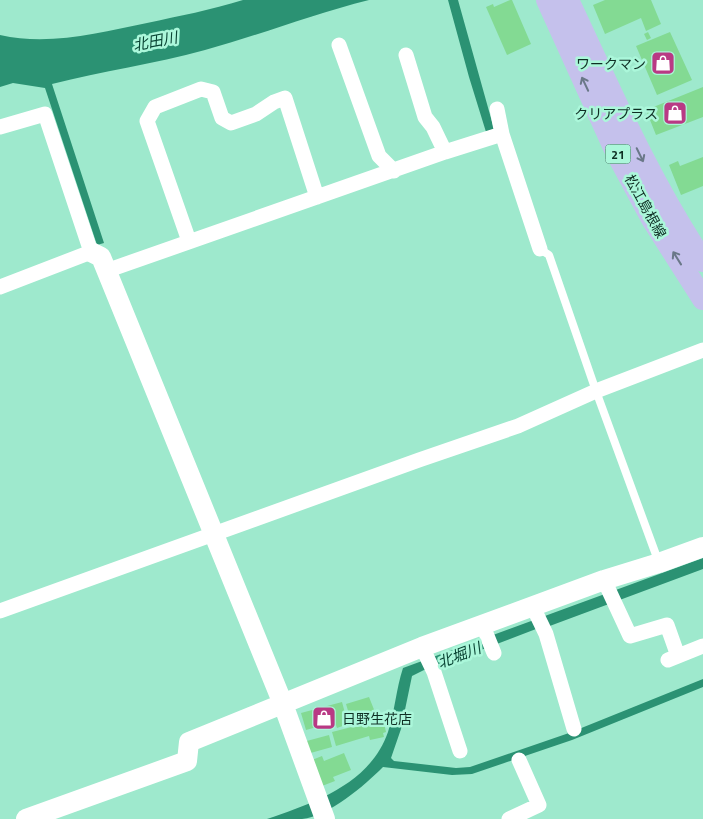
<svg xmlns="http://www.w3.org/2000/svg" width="703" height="819" font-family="'Titillium Web','Noto Sans JP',sans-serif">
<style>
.water{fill:#2b9273}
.building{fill:#83da93}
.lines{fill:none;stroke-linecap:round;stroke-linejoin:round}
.lane{stroke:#fff;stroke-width:8}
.street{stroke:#fff;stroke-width:15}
.secondary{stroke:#fff;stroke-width:20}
.primary{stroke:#c5c1ec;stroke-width:22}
.oneway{stroke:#6a7888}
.labels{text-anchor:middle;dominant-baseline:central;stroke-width:5;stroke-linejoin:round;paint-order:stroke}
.shield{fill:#abf7da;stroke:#3e6b5b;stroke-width:1}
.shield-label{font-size:12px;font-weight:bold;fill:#0f2f24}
.poi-label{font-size:14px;fill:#0f2f24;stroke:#abf7da;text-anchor:end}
.street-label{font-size:14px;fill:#0f2f24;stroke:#abf7da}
.water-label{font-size:15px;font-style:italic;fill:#0a4434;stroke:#abf7da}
</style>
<rect width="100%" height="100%" fill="#9ee9cd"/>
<path class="water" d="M243,0H369C313,14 260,35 205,50C154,64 102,71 52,84L104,243L97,245L45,88L13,83L0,87V35C49,46 99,33 147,23C179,16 211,10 243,0Z
M448,0H458L494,129L486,132L469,77Z
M703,558V569L547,627L536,629L439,666L426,669L412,676L401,729L391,758L394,761L456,768L470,767L569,733L703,679V687L572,740L472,774L452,775L383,767C364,786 329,816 302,819C290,819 278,819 267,819C314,803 370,784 388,732C395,711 396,689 403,668Z"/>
<path class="building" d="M510,0H512L531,44L507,55L486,7L493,4L494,7Z
M605,0H651L661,24L646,31L641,18L605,34L593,5Z
M648,32L651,38L647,40L644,34Z
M670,32L692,80L657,95L636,46Z
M703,87V117L656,135L646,110Z
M703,157V186L681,195L669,165L678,161L680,166Z
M369,697L377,717L352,724L346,704Z
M342,702L348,724L337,728L335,722L306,730L301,713Z
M383,719L386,732L383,733L384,737L370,740L369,736L336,746L332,732Z
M329,735L332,747L307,754L303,742Z
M344,753L351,770L333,777L335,781L322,786L312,760L322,756L324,761Z"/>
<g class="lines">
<path class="lane" d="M540,249L549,255L596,391L659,563"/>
<path class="street" d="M339,45L379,156L394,171
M406,55L425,117L433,127L445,152
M497,109L502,134L540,249
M0,127L45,114L91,252L0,287
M189,241L147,121L155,107L201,89L213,92L222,118L231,123L256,114L274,102L285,98L317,197
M106,271L445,152L502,134
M604,580L630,636L667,625L678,656
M533,607L546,634L574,729
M0,611L419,460L518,426L596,391L703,350
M483,626L494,653
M422,647L434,672L460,751
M668,660L703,646
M509,819L539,805L519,760"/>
<path class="secondary" d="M91,252L101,257L283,704L325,819
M26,819L187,761L189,742L422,647L604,580L659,563L703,547"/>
<path class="primary" d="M547,0L616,152L652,219L703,299
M568,0C610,89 648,179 703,261"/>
</g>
<defs><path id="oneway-shaft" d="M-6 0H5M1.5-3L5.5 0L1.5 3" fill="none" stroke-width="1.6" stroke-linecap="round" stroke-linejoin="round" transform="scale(1.25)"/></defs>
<g class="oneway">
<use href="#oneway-shaft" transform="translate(585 84) rotate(-115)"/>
<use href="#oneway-shaft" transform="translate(640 155) rotate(64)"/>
<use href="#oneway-shaft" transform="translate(677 258) rotate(-122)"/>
</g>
<defs>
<g id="shop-square" transform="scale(1.25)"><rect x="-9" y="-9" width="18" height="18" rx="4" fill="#b93984" stroke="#abf7da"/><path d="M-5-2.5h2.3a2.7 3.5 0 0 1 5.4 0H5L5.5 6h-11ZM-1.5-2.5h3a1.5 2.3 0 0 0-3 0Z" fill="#fff"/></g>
</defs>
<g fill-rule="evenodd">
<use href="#shop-square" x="663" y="63"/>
<use href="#shop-square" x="675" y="113"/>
<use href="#shop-square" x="324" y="718"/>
</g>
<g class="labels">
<rect class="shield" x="605.5" y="144.5" width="25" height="19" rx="4"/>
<g class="shield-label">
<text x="618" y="154">21</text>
</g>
<g class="poi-label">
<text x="646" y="63">ワークマン</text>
<text x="658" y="113">クリアプラス</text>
<text x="342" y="718" text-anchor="start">日野生花店</text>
</g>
<g class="street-label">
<text transform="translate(646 206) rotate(61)">松江島根線</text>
</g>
<g class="water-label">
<text transform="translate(155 41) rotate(-11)">北田川</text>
<text transform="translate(459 655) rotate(-21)">北堀川</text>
</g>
</g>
</svg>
